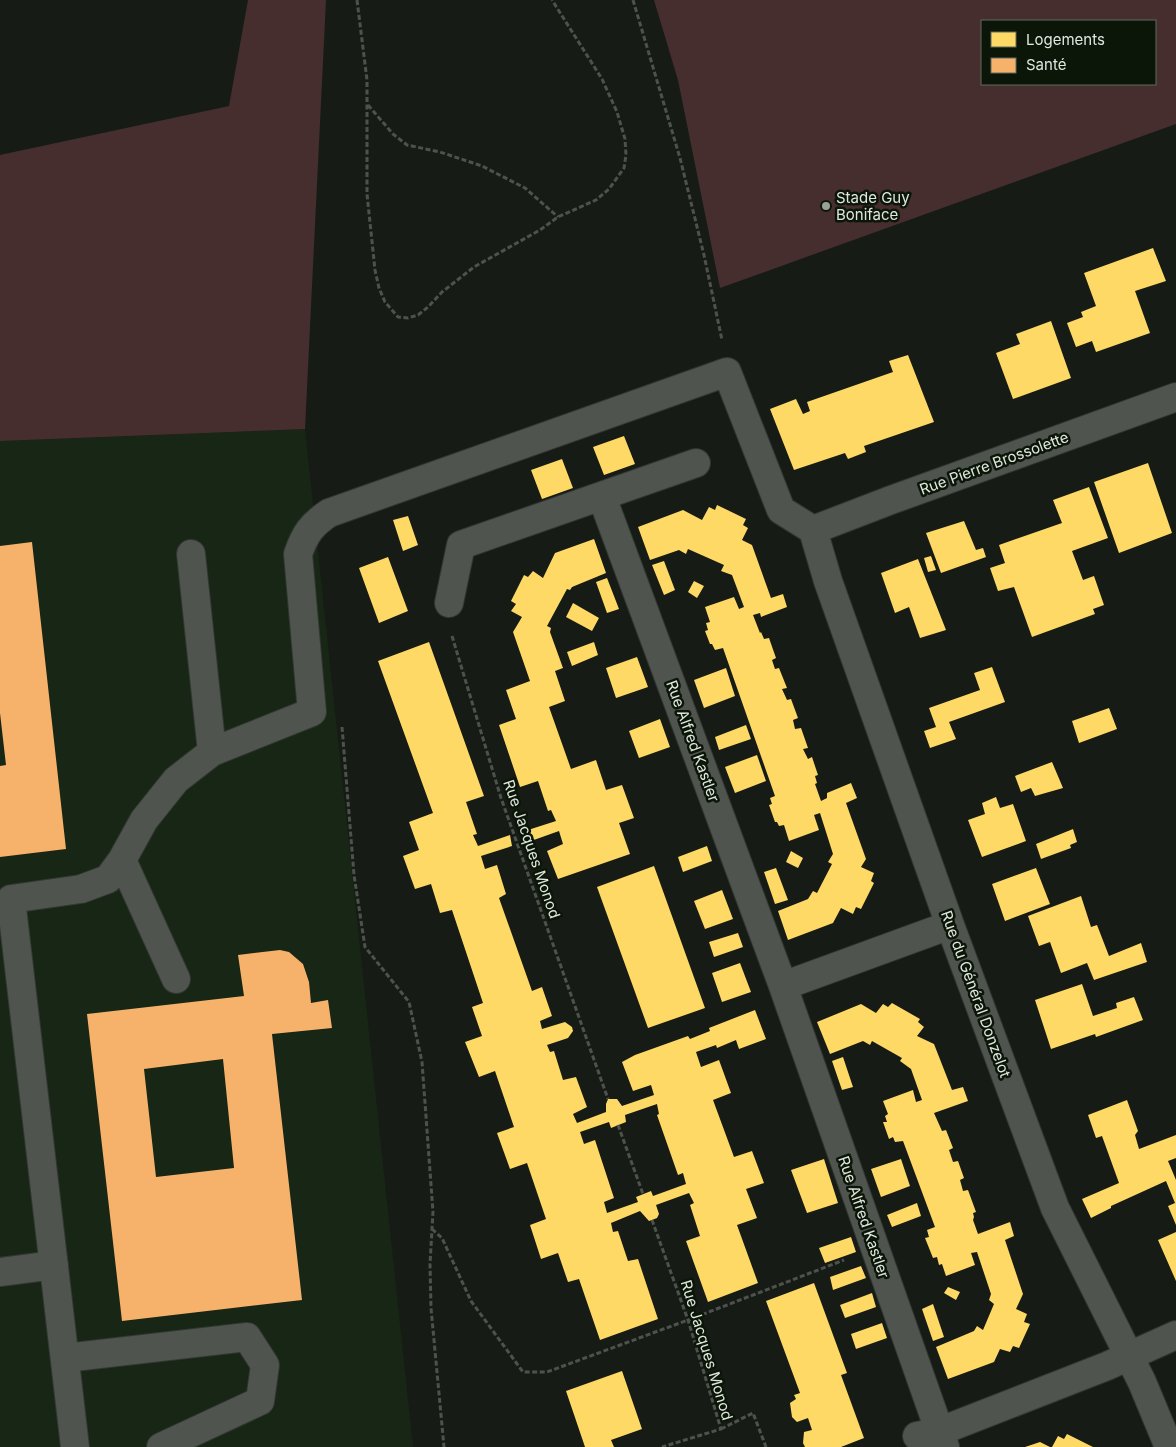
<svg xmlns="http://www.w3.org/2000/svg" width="1176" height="1447" font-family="Inter,sans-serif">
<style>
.built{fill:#182615}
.green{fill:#462e2f;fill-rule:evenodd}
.homes{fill:#ffd966;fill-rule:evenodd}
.health{fill:#f6b26b;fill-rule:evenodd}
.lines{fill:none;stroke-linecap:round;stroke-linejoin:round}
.minor-casing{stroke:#323732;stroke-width:30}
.path{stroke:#4e524d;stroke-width:3;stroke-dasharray:5 2.5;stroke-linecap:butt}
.minor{stroke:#4f544e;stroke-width:28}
.poi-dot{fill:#99a098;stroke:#0b1609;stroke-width:2}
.labels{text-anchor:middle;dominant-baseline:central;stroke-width:5;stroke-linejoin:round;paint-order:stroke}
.poi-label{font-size:15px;fill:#e0e7de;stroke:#0b1609;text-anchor:start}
.street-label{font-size:15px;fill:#e0e7de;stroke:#0b1609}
</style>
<rect width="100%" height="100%" fill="#161c15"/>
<path class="built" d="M305,429L413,1447H0V441Z"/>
<path class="green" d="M248,0H326L305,429L0,441V155L229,106Z
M654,0H1176V124L720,288L678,80ZM1155,21V84H982V21Z"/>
<path class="homes" d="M1153,248L1166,281L1135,291L1150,333L1096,352L1092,341L1076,347L1067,323L1083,317L1081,312L1096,306L1084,273Z
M1051,321L1071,378L1013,399L996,353L1020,344L1016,334Z
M908,355L934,422L864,446L866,452L848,459L845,453L794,470L770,409L796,399L803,414L810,411L807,402L893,372L889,361Z
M624,436L635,464L604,475L593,447Z
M562,459L573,488L542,499L531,470Z
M1148,463L1172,533L1119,553L1094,482Z
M1089,487L1108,538L1072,551L1083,580L1094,576L1104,605L1093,609L1095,614L1032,637L1014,587L998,591L990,568L1005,563L999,545L1062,523L1053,500Z
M717,505L746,519L743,525L748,528L742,540L752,545L771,598L783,594L787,607L761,617L760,613L753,615L760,633L761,632L764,639L769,638L776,658L772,660L775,669L779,668L787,688L782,689L787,700L791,699L798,718L793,720L795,729L801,728L808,748L803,749L808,759L812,757L818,775L815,776L817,783L815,784L821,801L827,798V793L851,783L857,798L846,803L866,859L861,867L874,873L871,881L874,883L861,909L856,907L853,914L841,908L833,923L788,940L778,911L808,899L813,891L817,893L832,864L828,862L833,854L820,813L814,815L819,830L789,841L784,825L779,826L777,822H775L769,805L772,804L770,798L775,796L723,648L715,650L712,644H710L705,631L708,630L706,623L710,622L705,607L734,597L739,609L744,607L732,575L721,571L724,565L688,549L686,554L679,550L650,560L638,527L683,510L702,520L709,507L715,510Z
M408,516L418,545L403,551L393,520Z
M964,521L976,550L983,548L986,557L941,573L926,533Z
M594,539L606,573L572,587L570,590L567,589L547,626L551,628L550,632L563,668L555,671L565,701L549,707L571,769L596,760L606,790L622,785L634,818L619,823L630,854L558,879L547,851L563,844L559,831L531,841L528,830L556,821L551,810L548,811L538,781L520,787L499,725L516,719L506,690L530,681L513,632L522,617L511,611L516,604L511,601L524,575L528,577L533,571L543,578L555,553Z
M931,556L936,570L928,572L924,558Z
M388,557L408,611L379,623L359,568Z
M918,559L946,630L920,638L909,607L895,613L881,573Z
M664,561L675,590L664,595L652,565Z
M607,578L619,609L607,613L596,582Z
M694,581L704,586L697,598L688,592Z
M573,603L599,618L592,631L566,617Z
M429,642L484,796L466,802L477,834L473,835L478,846L510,835L512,846L481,856L485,869L497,865L506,894L499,898L532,991L542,987L552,1016L540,1021L542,1029L565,1022L572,1027L573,1031L568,1038L547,1045L550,1052L554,1051L563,1080L576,1077L587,1107L573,1114L577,1123L606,1112V1104L608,1099H617L622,1106L654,1095L651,1085L633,1091L622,1062L635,1055L688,1036L690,1039L710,1031L709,1028L755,1010L766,1039L739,1049L736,1040L717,1048L716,1045L696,1052L701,1067L719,1060L731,1093L713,1100L734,1157L752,1151L764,1183L746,1189L757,1218L737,1225L758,1283L708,1302L686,1241L700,1236L690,1205L694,1203L689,1193L656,1205L659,1214L657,1218L652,1220L649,1221L640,1211L611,1223L613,1232L618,1231L628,1261L638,1259L658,1319L600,1340L579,1279L568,1282L558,1253L541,1259L530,1225L546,1219L527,1163L510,1169L497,1133L514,1127L495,1071L479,1077L465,1042L482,1036L472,1007L483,1003L452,910L440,913L431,884L415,889L403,856L419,850L409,822L433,813L378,661ZM657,1104L659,1114L657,1115L678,1175L683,1173L686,1184L653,1196L651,1191L636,1197L638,1202L607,1213L604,1202L614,1198L595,1140L584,1144L580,1132L609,1122L611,1128L626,1122L625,1115Z
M594,642L598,655L572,666L567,652Z
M637,657L648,687L616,698L606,668Z
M992,667L1005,702L949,722L956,739L930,748L924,731L936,727L929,708L980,690L974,673Z
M726,668L735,696L704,708L694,680Z
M1109,708L1117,729L1079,743L1072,721Z
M660,719L670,747L639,758L629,731Z
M746,725L751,739L719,750L715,737Z
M757,755L766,781L735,793L725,767Z
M1052,762L1063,788L1035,796L1031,788L1021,792L1015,776Z
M996,797L1000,808L1013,804L1026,841L982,857L968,820L985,814L982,803Z
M1073,829L1077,842L1070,845L1071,848L1041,859L1036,844Z
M707,846L712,861L683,872L678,857Z
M791,851L803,858L798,868L786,862Z
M654,866L705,1008L648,1028L597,887Z
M776,868L788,900L775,904L764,872Z
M1036,868L1050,904L1005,921L992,884Z
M722,890L733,919L705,929L694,901Z
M1081,896L1091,927L1097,925L1109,956L1141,943L1147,962L1094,980L1087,963L1061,973L1050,942L1039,946L1028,916Z
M738,933L743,947L714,957L709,942Z
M740,963L751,992L722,1002L712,973Z
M1082,984L1093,1016L1117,1008L1116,1003L1134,997L1143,1020L1096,1037L1095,1034L1051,1049L1035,1000Z
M892,1003L920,1019L918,1022L924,1027L917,1036L934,1044L952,1090L963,1087L968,1101L934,1113L942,1131L946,1130L953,1148L949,1150L953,1162L958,1161L964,1178L960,1180L963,1191L968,1190L976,1212L973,1213L974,1217L973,1220L978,1234L1010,1222L1014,1236L1005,1240L1023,1294L1016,1309L1027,1314L1024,1322L1030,1324L1019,1348L1013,1346L1010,1352L1000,1349L994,1362L948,1379L936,1347L974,1331L977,1326L983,1330L994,1304L989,1300L991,1294L977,1252L971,1253L975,1265L946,1276L942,1264L939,1265L937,1257L933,1258L925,1238L929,1237L927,1230L935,1227L903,1141L895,1142L893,1137L889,1139L883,1122H887L885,1116L888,1114L883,1101L913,1090L916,1102L922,1100L911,1069L900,1061L902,1058L872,1041L870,1045L863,1041L830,1054L817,1022L861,1004L876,1013L883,1004L888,1007Z
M843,1057L853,1087L842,1090L832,1061Z
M1127,1100L1138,1131L1135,1135L1139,1149L1176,1135V1158L1168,1161L1176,1180V1225L1168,1206L1175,1203L1166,1181L1111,1206V1208L1091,1218L1082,1199L1119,1183L1102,1136L1096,1138L1088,1115Z
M824,1159L838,1203L807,1213L791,1170Z
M901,1159L910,1186L881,1197L871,1169Z
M917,1203L921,1216L892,1227L887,1215Z
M1176,1232V1281L1158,1240Z
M851,1237L856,1252L825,1263L819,1248Z
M861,1266L866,1278L833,1290L830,1277Z
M814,1283L847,1373L841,1375L864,1438L841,1447H805L803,1443L804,1432L812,1430L808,1418L797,1422L792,1417L790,1403L796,1399L794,1395L800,1393L766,1301Z
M948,1287L960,1292L956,1300L944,1293Z
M872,1293L876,1307L845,1318L840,1305Z
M933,1304L944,1337L933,1341L922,1309Z
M882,1323L887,1338L856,1349L851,1334Z
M622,1371L642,1429L611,1440L614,1447H585L566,1391Z
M1067,1434L1093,1447H1052L1058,1436L1064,1439Z
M1040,1442L1050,1447H1025Z"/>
<path class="health" d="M32,542L66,849L0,857V766L6,765L0,713V546Z
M280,950L289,952L303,964L309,982L311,1003L328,1000L332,1028L272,1034L302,1300L122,1321L87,1014L244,996L238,955ZM223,1059L234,1168L156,1177L144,1069Z"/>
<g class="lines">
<g class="minor-casing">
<path id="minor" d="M602,497L783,986L945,1447
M813,530L828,581L950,925L1055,1208L1142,1382L1169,1447
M813,530L891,500L1176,397
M449,603L461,545L696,463
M212,752L312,712L298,554C305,534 311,525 329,513L727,372L781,510L813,530
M122,860L176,979
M783,986L950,925
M0,1272L54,1265
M65,1358L247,1337L265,1365L260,1401L161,1447
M917,1436L938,1432L1107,1366L1176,1335
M75,1447L11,899L81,889L108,879L122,860L144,820L176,780L212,752L191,554"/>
</g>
<path class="path" d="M357,0L367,80V194L375,270L379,288L385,302L398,317L408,318L418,315L428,307L442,292L474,267L540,230L558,217L596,200L609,189L624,168L626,155L625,139L617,112L602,79L552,0
M633,0L680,158L704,255L722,340
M368,105L393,134L407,145L440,152L482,166L525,188L558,217
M452,636L501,798L608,1099
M342,727L354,875L365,947L409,1002L422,1062L433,1212L430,1264L431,1308L444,1447
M618,1125L643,1194
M652,1220L688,1320L721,1429L662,1447
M432,1229L442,1238L471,1301L523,1372H547L688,1320L844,1260
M721,1429L753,1413L766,1447"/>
<use href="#minor" class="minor"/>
</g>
<circle class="poi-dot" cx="826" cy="206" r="5"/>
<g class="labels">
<g class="poi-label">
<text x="836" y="197">Stade Guy<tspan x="836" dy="17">Boniface</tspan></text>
</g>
<g class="street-label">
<text transform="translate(994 463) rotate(-20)">Rue Pierre Brossolette</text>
<text transform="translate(693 741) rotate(70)">Rue Alfred Kastler</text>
<text transform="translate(532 849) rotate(71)">Rue Jacques Monod</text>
<text transform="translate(976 994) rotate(70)">Rue du Général Donzelot</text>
<text transform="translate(864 1217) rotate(71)">Rue Alfred Kastler</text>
<text transform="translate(707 1350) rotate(73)">Rue Jacques Monod</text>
</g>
</g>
<rect x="981" y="20" width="175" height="65" fill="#0b1609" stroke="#606a5e"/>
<rect x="991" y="32" width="25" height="15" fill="#ffd966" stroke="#606a5e"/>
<text x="1026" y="45" font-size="15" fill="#e0e7de">Logements</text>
<rect x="991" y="58" width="25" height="15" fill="#f6b26b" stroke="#606a5e"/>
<text x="1026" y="70" font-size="15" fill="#e0e7de">Santé</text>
</svg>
